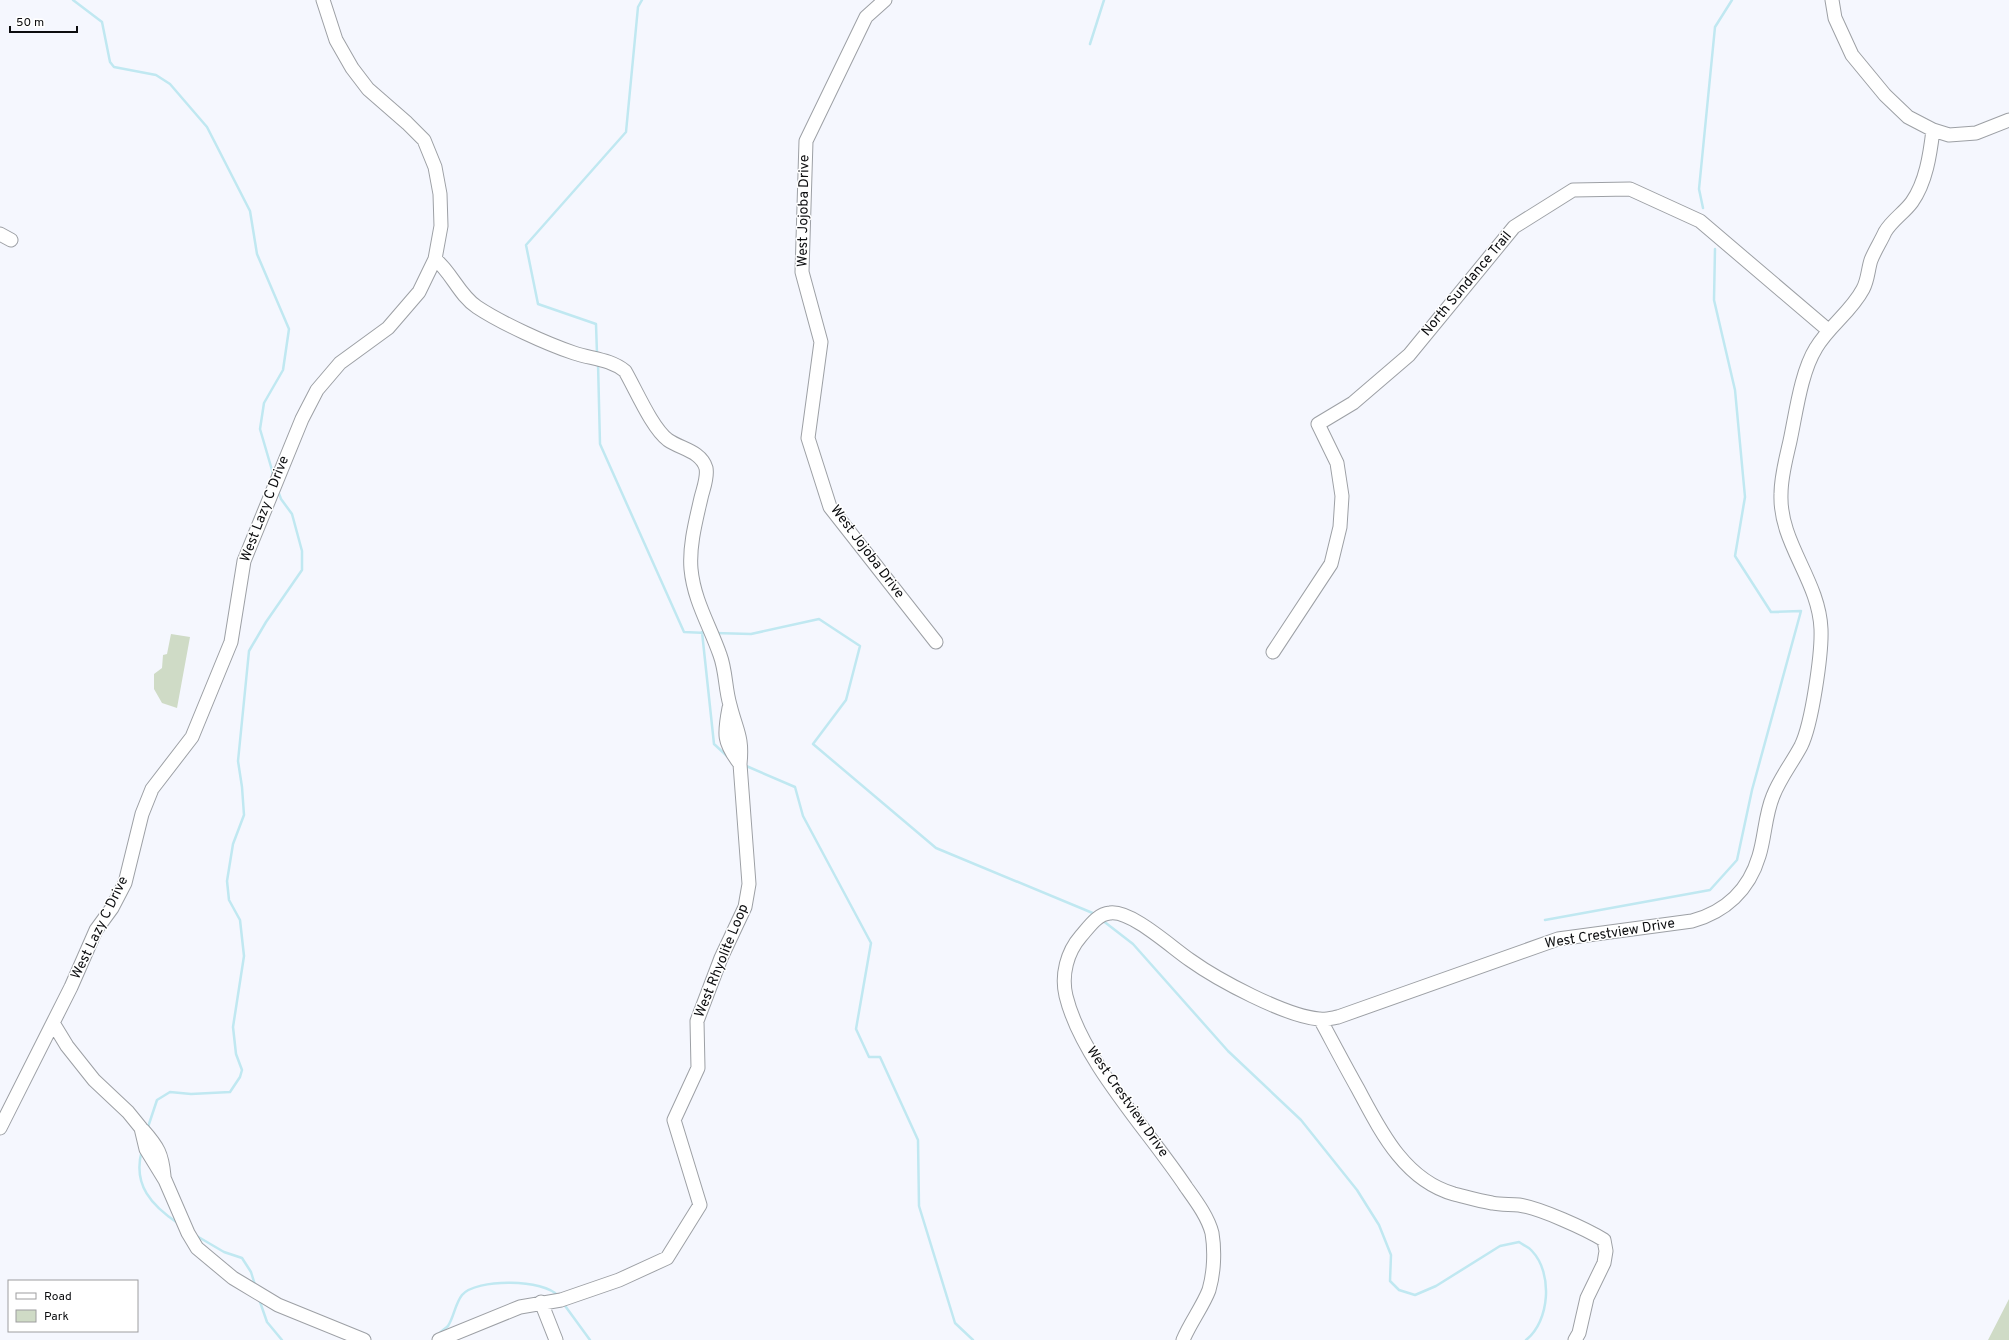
<svg xmlns="http://www.w3.org/2000/svg" width="2009" height="1340" font-family="Overpass,sans-serif">
<style>
.green{fill:#cfdbc6}
.lines{fill:none;stroke-linecap:round;stroke-linejoin:round}
.stream{stroke:#c0e8f1;stroke-width:2.5}
.minor-casing{stroke:#9da0a5;stroke-width:15}
.minor{stroke:#fff;stroke-width:13}
.labels{text-anchor:middle;dominant-baseline:central;stroke-width:3;stroke-linejoin:round;paint-order:stroke}
.street-label{font-size:14px;fill:#0c0d0f;stroke:#fff}
</style>
<rect width="100%" height="100%" fill="#f5f7fe"/>
<path class="green" d="M171,634L190,637L177,708L162,703L154,689V674L162,668L163,655L167,654Z
M2009,1299V1340H1988Z"/>
<g class="lines">
<path class="stream" d="M73,0L102,22L110,62L114,67L156,75L170,84L207,127L250,211L257,254L289,329L283,370L264,403L260,429L274,477
M1090,44L1104,0
M1703,208L1699,189L1715,27L1732,0
M597,354L596,324L538,304L526,245L626,132L638,7L642,0
M598,363L600,444L684,632L706,633
M702,632L714,744L727,756
M715,633L751,634L819,619L860,646L846,700L813,744L936,848L1095,914
M744,765L795,787L803,816L871,943L856,1029L869,1057H880L918,1140L919,1206L955,1323L973,1340
M1102,920L1133,944L1228,1051L1301,1120L1357,1190L1379,1225L1391,1255L1390,1281L1399,1290L1415,1295L1436,1286L1500,1246L1519,1242C1523,1245 1529,1247 1532,1251C1553,1273 1550,1321 1526,1340
M1545,920L1710,890L1737,860L1752,790L1801,611L1771,612L1735,556L1745,497L1735,390L1714,300L1715,249
M147,1130L157,1100L170,1092L191,1094L230,1092L240,1077L242,1070L236,1054L233,1027L244,956L240,920L229,900L227,881L233,844L244,815L242,787L238,761L249,651L266,622L302,570V551L292,514L281,499L278,491
M142,1150C132,1185 152,1206 179,1224
M195,1235L224,1252L242,1258L251,1272L255,1285
M259,1299L267,1322L282,1340
M563,1303L590,1340
M439,1334C441,1331 445,1329 448,1326C454,1317 455,1304 462,1295C476,1278 545,1279 558,1296"/>
<g class="minor-casing">
<path id="minor" d="M885,0L866,17L806,141L802,272L821,342L808,438L830,507L936,642
M1832,0L1835,18L1852,55L1885,95L1908,117L1933,130L1949,135L1976,133L2009,120
M0,234L11,240
M435,259C452,273 459,295 477,307C501,323 547,344 574,353C592,359 610,359 625,371C636,390 652,428 668,440C681,449 701,451 706,468C708,478 703,489 701,498C696,520 689,546 691,569C694,601 710,626 720,655C726,671 725,688 730,705C736,730 743,736 740,764L749,884L745,907L721,958L697,1021L698,1068L674,1120L700,1205L667,1258L619,1280L561,1300L520,1307L439,1340
M1273,652L1331,564L1340,527L1342,496L1337,463L1318,424L1353,403L1409,355L1514,227L1573,190L1630,189L1700,221L1828,330
M729,708C724,734 723,742 740,764
M1320,1019C1333,1043 1345,1066 1358,1089C1380,1130 1404,1180 1454,1194C1466,1197 1479,1201 1492,1203C1501,1205 1510,1204 1519,1205C1540,1208 1586,1229 1604,1240L1606,1251L1604,1263L1587,1298L1579,1333L1575,1340
M53,1023L67,1046L94,1080L128,1112L141,1128L146,1149L165,1180L188,1233L197,1248L233,1278L278,1305L364,1340
M0,1128L71,987L96,930L112,908L125,883L142,814L152,789L192,737L231,642L244,561L302,419L317,390L340,363L388,328L419,292L435,259L441,226L440,194L435,167L424,140L407,123L368,89L352,68L336,40L323,0
M143,1130C158,1147 162,1154 164,1176
M541,1302L556,1340
M1183,1340C1190,1323 1203,1306 1209,1290C1214,1273 1215,1251 1212,1233C1208,1217 1196,1201 1186,1187C1149,1131 1082,1061 1066,996C1061,975 1067,952 1081,936C1089,927 1097,914 1110,913C1131,910 1171,947 1190,960C1218,980 1285,1016 1319,1019C1325,1020 1332,1018 1338,1017L1558,939L1692,921C1725,912 1749,890 1759,856C1765,837 1765,815 1773,796C1780,778 1792,763 1801,746C1812,724 1822,653 1821,629C1819,580 1779,543 1781,494C1781,476 1786,459 1790,441C1796,413 1801,372 1816,348C1829,326 1851,312 1863,289C1868,280 1868,269 1871,260C1875,250 1881,241 1885,232C1892,220 1904,213 1912,202C1926,182 1930,155 1933,130"/>
</g>
<use href="#minor" class="minor"/>
</g>
<g class="labels">
<g class="street-label">
<text transform="translate(804 211) rotate(-89)">West Jojoba Drive</text>
<text transform="translate(1467 284) rotate(-50)">North Sundance Trail</text>
<text transform="translate(265 509) rotate(-69)">West Lazy C Drive</text>
<text transform="translate(867 552) rotate(53)">West Jojoba Drive</text>
<text transform="translate(100 928) rotate(-64)">West Lazy C Drive</text>
<text transform="translate(1610 934) rotate(-9)">West Crestview Drive</text>
<text transform="translate(722 961) rotate(-68)">West Rhyolite Loop</text>
<text transform="translate(1127 1102) rotate(55)">West Crestview Drive</text>
</g>
</g>
<rect x="8" y="1280" width="130" height="52" fill="#ffffff" stroke="#9e9e9f"/>
<rect x="16" y="1293" width="20" height="6" fill="#ffffff" stroke="#9e9e9f"/>
<text x="44" y="1300" font-size="12" fill="#0c0d0f">Road</text>
<rect x="16" y="1310" width="20" height="12" fill="#cfdbc6" stroke="#9e9e9f"/>
<text x="44" y="1320" font-size="12" fill="#0c0d0f">Park</text>
<path d="M10 26v6h67v-6" fill="none" stroke="#0c0d0f" stroke-width="2"/>
<text x="16" y="26" font-size="12" fill="#0c0d0f" stroke="#ffffff" stroke-width="3" paint-order="stroke">50 m</text>
</svg>
